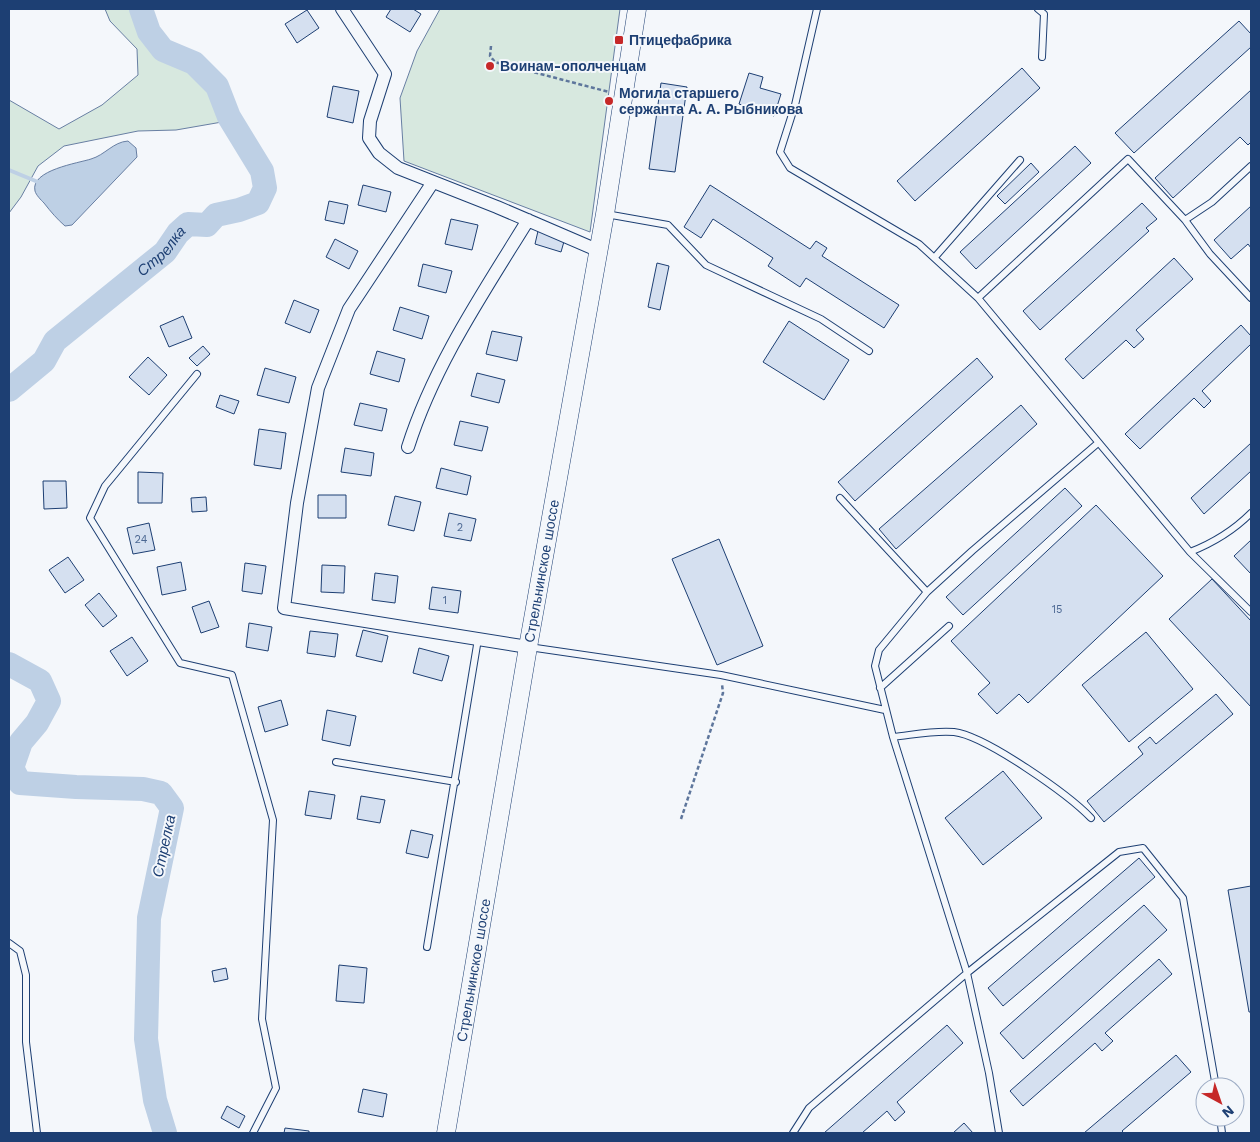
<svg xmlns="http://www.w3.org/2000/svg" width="1260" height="1142" viewBox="0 0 1260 1142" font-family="'Work Sans',sans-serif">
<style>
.green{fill:#d7e8df;stroke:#687fa3}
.water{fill:#bed0e5;stroke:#687fa3}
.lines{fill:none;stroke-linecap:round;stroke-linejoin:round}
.stream{stroke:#bed0e5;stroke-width:4}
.river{stroke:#bed0e5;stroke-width:24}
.building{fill:#d5e0f0;stroke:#1d3f73}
.lane-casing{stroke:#1d3f73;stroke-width:8}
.street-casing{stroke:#1d3f73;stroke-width:14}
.secondary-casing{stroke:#1d3f73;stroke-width:19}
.path{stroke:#5e769c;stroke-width:2.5;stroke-dasharray:4 2.5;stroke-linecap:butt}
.lane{stroke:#f4f7fb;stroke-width:6}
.street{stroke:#f4f7fb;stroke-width:12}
.secondary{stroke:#f4f7fb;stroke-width:18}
.poi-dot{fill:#c62828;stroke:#f4f7fb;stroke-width:2}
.labels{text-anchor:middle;stroke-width:4;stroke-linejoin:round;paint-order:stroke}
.number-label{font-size:11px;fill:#4b6792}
.poi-label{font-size:14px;font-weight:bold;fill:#1d3f73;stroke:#f4f7fb;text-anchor:start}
.street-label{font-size:14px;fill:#1d3f73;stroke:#f4f7fb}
.water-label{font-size:15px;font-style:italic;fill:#1d3f73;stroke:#f4f7fb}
</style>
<rect width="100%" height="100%" fill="#f4f7fb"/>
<path class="green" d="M 105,9 L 135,9 L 136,15 L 150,33 L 182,48 L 204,72 L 222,122 L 176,130 L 138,131 L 64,146 L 38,166 L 21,197 L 9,213 L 9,100 L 59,129 L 102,105 L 138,75 L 137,49 L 110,21 Z
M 440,9 L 620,9 L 590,232 L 404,161 L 400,98 L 417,51 Z"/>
<path class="water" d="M 128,141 L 136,148 L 137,157 L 72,225 L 65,226 C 57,219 51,212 44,203 C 41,200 36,195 35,191 C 30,170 79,163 91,159 C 105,155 113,142 128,141 Z"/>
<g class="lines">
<path class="stream" d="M 9,170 L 38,182"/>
<g class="river">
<path id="s1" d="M 9,390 L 44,361 L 55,341 L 165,252 L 178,233 L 188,224 L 207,225 L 216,215 L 239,210 L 258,203 L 265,188 L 262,171 L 229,117 L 217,86 L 194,63 L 163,50 L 149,32 L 141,9"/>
<path d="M 9,664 L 40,681 L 49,701 L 37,723 L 21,742 L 12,768 L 20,783 L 76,787 L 143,789 L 161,793 L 172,808 L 149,918 L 146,1039 L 155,1100 L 165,1133"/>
</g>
</g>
<path class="building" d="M 391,9 L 413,9 L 421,14 L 410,32 L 386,17 Z
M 307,10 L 319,28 L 297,43 L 285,24 Z
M 1239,21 L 1251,34 L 1251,47 L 1134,153 L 1115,133 Z
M 1022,68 L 1040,88 L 915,201 L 897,181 Z
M 749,73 L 763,77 L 760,88 L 781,94 L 774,116 L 739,104 Z
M 661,83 L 687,87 L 675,172 L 649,169 Z
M 333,86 L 359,91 L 353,123 L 327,117 Z
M 1251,90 L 1251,142 L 1248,145 L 1240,137 L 1173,198 L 1155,178 Z
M 1075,146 L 1091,163 L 976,269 L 960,252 Z
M 1031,163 L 1039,172 L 1005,204 L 997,196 Z
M 363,185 L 391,192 L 386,212 L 358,205 Z
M 710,185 L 810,249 L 816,241 L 827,248 L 822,256 L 899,305 L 884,328 L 806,278 L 800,287 L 768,266 L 773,258 L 713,219 L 701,238 L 684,227 Z
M 329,201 L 348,205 L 344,224 L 325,220 Z
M 1142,203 L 1157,219 L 1146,228 L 1149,231 L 1040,330 L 1023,311 Z
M 1251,206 L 1251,248 L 1248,244 L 1231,259 L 1214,240 Z
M 451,219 L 478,225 L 472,250 L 445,244 Z
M 538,231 L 565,238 L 561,252 L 535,244 Z
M 335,239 L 358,251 L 349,269 L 326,257 Z
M 1174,258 L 1193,279 L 1136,330 L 1144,339 L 1134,348 L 1126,340 L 1083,379 L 1065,359 Z
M 657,263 L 669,266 L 660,310 L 648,307 Z
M 423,264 L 452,271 L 446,293 L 418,286 Z
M 294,300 L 319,310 L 310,333 L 285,323 Z
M 400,307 L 429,316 L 422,339 L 393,330 Z
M 183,316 L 192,338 L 169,347 L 160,326 Z
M 789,321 L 849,360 L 824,400 L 763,362 Z
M 1241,325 L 1251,336 L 1251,344 L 1202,391 L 1211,401 L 1204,408 L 1194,398 L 1140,449 L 1125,434 Z
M 492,331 L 522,337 L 517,361 L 486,354 Z
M 203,346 L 210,354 L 197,366 L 189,358 Z
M 377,351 L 405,359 L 399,382 L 370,374 Z
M 148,357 L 167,375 L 149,395 L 129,377 Z
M 977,358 L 993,377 L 855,501 L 838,482 Z
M 265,368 L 296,377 L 289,403 L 257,395 Z
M 477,373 L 505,380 L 499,403 L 471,396 Z
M 220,395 L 239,401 L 234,414 L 216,407 Z
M 360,403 L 387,409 L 382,431 L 354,425 Z
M 1021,405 L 1037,424 L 896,549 L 879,529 Z
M 460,421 L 488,427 L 482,451 L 454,445 Z
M 259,429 L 286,433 L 281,469 L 254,465 Z
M 1251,443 L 1251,471 L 1204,514 L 1191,498 Z
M 345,448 L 374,453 L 371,476 L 341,472 Z
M 441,468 L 471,476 L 467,495 L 436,488 Z
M 138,472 L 163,473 L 162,503 L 138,503 Z
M 43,481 L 66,481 L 67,508 L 44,509 Z
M 1065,488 L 1082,506 L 963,615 L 946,597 Z
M 318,495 L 346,495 L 346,518 L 318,518 Z
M 395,496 L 421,502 L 414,531 L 388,525 Z
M 206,497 L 207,511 L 192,512 L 191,498 Z
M 1096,505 L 1163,576 L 1028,703 L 1019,694 L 997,714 L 978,694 L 990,683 L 951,641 Z
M 449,513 L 476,519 L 471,541 L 444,536 Z
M 149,523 L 155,550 L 133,554 L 127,528 Z
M 719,539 L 763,646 L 717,665 L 672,559 Z
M 1251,540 L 1251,574 L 1234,556 Z
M 68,557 L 84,580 L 65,593 L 49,570 Z
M 181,562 L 186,590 L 162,595 L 157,567 Z
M 245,563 L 266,566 L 262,594 L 242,591 Z
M 322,565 L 345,566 L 344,593 L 321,592 Z
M 375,573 L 398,576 L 395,603 L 372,600 Z
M 1212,579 L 1251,621 L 1251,707 L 1169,619 Z
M 432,587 L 461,591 L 458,613 L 429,609 Z
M 99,593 L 117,616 L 103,627 L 85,605 Z
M 209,601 L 219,627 L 201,633 L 192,607 Z
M 249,623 L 272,627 L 268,651 L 246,647 Z
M 363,630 L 388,636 L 382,662 L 356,656 Z
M 310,631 L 338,634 L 335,657 L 307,653 Z
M 1146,632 L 1193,689 L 1129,742 L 1082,685 Z
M 132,637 L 148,661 L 127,676 L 110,651 Z
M 419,648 L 449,656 L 442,681 L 413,673 Z
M 1216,694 L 1233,714 L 1104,822 L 1087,801 L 1143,754 L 1138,747 L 1150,737 L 1156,744 Z
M 281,700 L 288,725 L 265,732 L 258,707 Z
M 327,710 L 356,716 L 350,746 L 322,740 Z
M 1003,771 L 1042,818 L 983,865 L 945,818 Z
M 309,791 L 335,795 L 331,819 L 305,815 Z
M 361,796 L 385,800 L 380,823 L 357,819 Z
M 411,830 L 433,835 L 428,858 L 406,853 Z
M 1139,858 L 1155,877 L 1003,1006 L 988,988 Z
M 1251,886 L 1251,1012 L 1249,1012 L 1228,890 Z
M 1144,905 L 1167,930 L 1023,1059 L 1000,1033 Z
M 1159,959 L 1172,974 L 1105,1033 L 1113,1041 L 1102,1051 L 1095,1043 L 1023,1106 L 1010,1091 Z
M 339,965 L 367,968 L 364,1003 L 336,1001 Z
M 226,968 L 228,979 L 214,982 L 212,971 Z
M 947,1025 L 963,1043 L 897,1102 L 905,1112 L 895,1121 L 887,1111 L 862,1133 L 824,1133 Z
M 1176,1055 L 1191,1072 L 1122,1131 L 1124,1133 L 1084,1133 Z
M 363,1089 L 387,1094 L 383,1117 L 358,1112 Z
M 227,1106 L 245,1116 L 239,1128 L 221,1118 Z
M 964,1123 L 973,1133 L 953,1133 Z
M 285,1128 L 309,1131 L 309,1133 L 284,1133 Z"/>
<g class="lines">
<g class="lane-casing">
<path id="lane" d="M 817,9 L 795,105 L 780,152 L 790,168 L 919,244 L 978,298 L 1190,552 C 1213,543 1234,530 1251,513
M 1038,9 L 1044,14 L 1042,57
M 606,214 L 668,225 L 706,265 L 821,319 L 869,351
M 1185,220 L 1212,202 L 1251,166
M 935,257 L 1020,160
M 978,298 L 1128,159 L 1185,220 L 1210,254 L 1251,298
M 197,374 L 105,486 L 90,518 L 180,663 L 232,675 L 273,820 L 262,1019 L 276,1088 L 253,1133
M 840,498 L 927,592
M 1190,552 L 1251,612
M 529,647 L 721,675 L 885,710
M 880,688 L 949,626
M 893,737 C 912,735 935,730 954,732 C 986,736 1069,795 1091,818
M 336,762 L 456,782
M 9,943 L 20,951 L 26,975 L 26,1042 L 37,1133
M 427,947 L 478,639
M 1220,1117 L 1222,1133
M 793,1133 L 809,1108 L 967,973 L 1119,852 L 1143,848 L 1183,898 L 1216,1087
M 999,1133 L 989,1073 L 967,973 L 893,737 L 875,666 L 879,650 L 927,592 L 972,551 L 1098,443"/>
</g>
<g class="street-casing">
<path id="street" d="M 342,9 L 385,74 L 370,121 L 369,138 L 379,153 L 398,168 L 497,207 L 597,250
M 433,182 L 349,309 L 318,388 L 297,503 L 284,608 L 528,647
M 408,447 C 434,365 483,293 528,220"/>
</g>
<g class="secondary-casing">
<g id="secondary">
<path id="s2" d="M 446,1133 L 528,647 L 605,214 L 637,9"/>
</g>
</g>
<path class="path" d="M 491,46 L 490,56 L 495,62 L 609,92
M 681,819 L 723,693 L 722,684"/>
<use href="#lane" class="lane"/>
<use href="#street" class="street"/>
<use href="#secondary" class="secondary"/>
</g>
<g class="poi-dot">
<rect x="614" y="35" width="10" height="10" rx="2.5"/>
<circle cx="490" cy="66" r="5"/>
<circle cx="609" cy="101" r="5"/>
</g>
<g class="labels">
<g class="number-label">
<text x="460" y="531">2</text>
<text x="141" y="543">24</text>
<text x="445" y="604">1</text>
<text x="1057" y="613">15</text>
</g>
<g class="poi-label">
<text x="629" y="45">Птицефабрика</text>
<text x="500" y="71">Воинам-ополченцам</text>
<text x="619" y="98">Могила старшего<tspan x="619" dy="16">сержанта А. А. Рыбникова</tspan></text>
</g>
<g class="street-label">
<text dy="5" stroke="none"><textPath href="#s2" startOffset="570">Стрельнинское шоссе</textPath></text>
<text dy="5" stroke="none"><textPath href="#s2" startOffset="165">Стрельнинское шоссе</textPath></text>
</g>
<g class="water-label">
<text dy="5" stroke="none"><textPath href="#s1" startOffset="208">Стрелка</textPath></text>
<text transform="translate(164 846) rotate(-78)" y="5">Стрелка</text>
</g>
</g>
<rect width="1260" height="1142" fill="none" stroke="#1d3f73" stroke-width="20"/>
<g transform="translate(1220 1102) rotate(140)"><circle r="24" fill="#f4f7fb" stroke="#9eadc5"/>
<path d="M0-4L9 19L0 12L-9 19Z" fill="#c62828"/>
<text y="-8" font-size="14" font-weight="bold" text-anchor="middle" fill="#1d3f73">N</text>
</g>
</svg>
